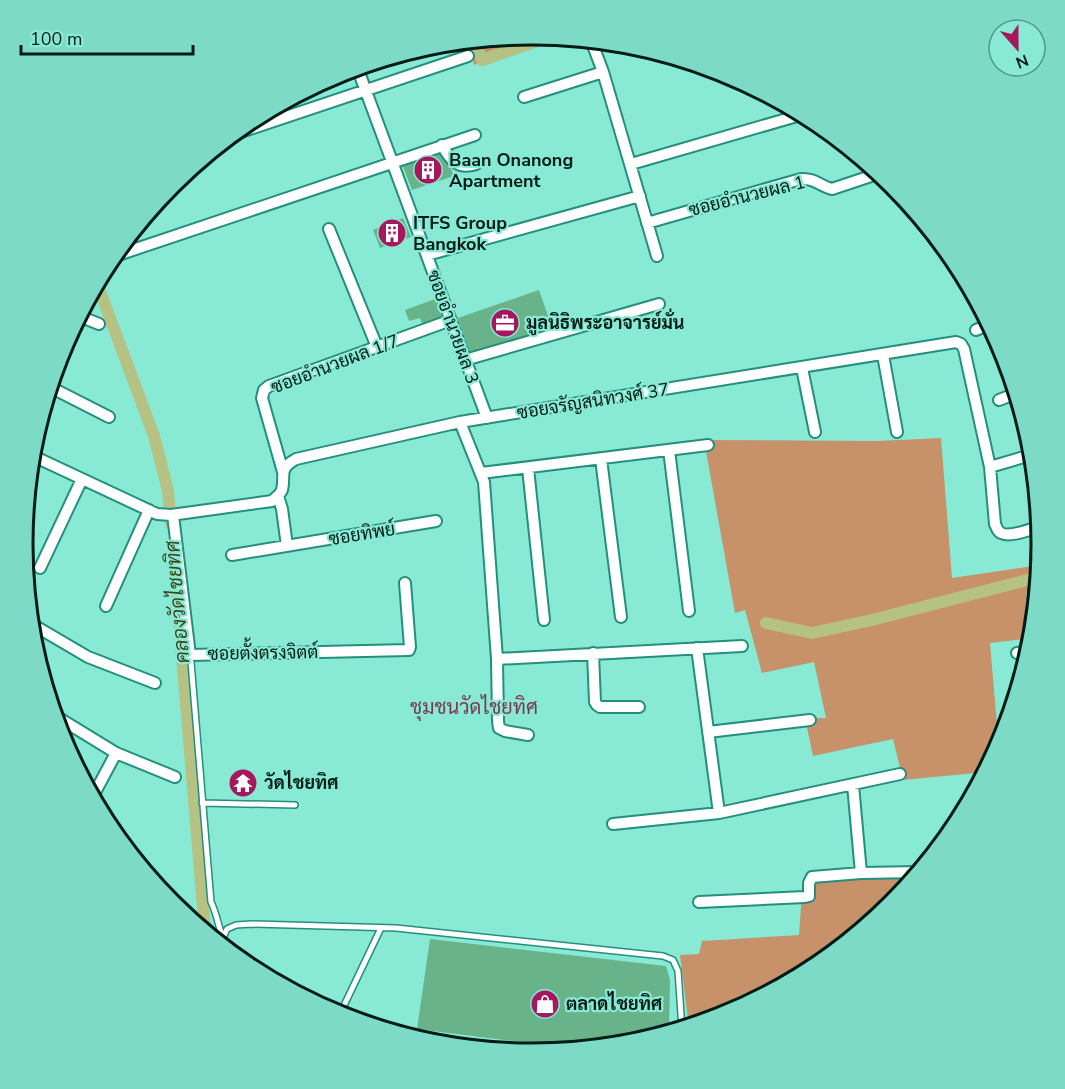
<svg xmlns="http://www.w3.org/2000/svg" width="1065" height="1089" viewBox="0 0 1065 1089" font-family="'Nunito Sans',Sarabun,sans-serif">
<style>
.forest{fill:#c79269}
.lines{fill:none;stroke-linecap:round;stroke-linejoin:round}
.canal{stroke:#b5c283;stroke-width:12}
.building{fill:#68b389}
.service-casing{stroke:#248f7d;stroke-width:8}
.minor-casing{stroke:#248f7d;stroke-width:14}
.service{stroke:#fff;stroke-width:5}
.minor{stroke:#fff;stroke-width:10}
.labels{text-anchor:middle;stroke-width:4.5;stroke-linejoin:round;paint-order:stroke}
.poi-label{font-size:18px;font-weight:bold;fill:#001c16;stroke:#88ead5;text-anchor:start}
.street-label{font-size:18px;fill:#001c16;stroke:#88ead5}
.water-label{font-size:20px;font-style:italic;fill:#3e4617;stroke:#88ead5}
.neighbourhood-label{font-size:20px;fill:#7c3751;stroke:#88ead5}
.rim{fill:none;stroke:#001c16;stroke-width:3}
</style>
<rect width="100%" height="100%" fill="#88ead5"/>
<path class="forest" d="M 533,35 L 544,36 L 474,65 L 471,50 L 467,41 Z
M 941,438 L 952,578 L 1040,565 L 1038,589 L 1026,593 L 1034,628 L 1033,638 L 990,643 L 999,749 L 986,772 L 903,780 L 893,739 L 813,756 L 805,718 L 826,718 L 814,662 L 762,673 L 745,610 L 735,613 L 704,440 L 878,441 Z
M 916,877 L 893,905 L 816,969 L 727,1016 L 689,1027 L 680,955 L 699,954 L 702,941 L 799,935 L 803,879 Z"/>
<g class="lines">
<path class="canal" d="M 474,40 L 482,60 L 552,36
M 97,283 L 154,436 L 168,491 L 171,524
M 174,560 L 205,932
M 766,623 L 812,633 L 872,620 L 1039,577"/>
</g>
<path class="building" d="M 443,150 L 454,176 L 412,190 L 402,164 Z
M 403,218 L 411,237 L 380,248 L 373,230 Z
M 539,290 L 552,327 L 471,355 L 458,318 Z
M 435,299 L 442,317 L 422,324 L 420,318 L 409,321 L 405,310 Z
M 430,939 L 666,966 L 670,980 L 669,1033 L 632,1045 L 583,1050 L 417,1029 Z"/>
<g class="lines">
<g class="service-casing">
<path id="service" d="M 191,662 L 211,902 C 217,914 218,926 223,938
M 202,803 L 295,805
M 946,832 L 947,840
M 225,949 L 223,938 L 227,929 L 236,925 L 251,924 L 396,928 L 663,956 L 673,960 L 678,971 L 682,1029
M 339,1016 L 381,928
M 401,1035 L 540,1054"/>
</g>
<g class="minor-casing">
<path id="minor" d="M 591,40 L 603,72 L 657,256
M 357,67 L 487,418
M 524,97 L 603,72
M 232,135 L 468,56
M 442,145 C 450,160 458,170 476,164
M 631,164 L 804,114
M 647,223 L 801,179 C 815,178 820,186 832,189 L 880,173
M 329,229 L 377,347
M 427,255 L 640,196
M 112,257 L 475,135
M 79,316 L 99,324
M 976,330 L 990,324
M 883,355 L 897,432
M 465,360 L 659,304
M 802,368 L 815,432
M 50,387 L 109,417
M 999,400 L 1017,393
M 460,422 L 484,482 L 497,659 L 498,721 L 499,728 L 505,731 L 528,735
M 669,450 L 689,611
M 31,455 L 157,514 L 171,515 L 272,501 C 275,498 280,495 282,490 C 286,474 277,470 296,459 L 460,422 L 956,342 L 961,344 L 964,349 L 990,467 L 995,524 C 997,528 997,531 1001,533 C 1010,538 1031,529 1041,526
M 601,459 L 621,617
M 990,467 L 1034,454
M 528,468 L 544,620
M 283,472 L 262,398 L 264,390 L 269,386 L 451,320
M 481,473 L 708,445
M 278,496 L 282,509 L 287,546
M 173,515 L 190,655 L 409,650 L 410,647 L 405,583
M 232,555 L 436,521
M 40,568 L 82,479
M 106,606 L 149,510
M 30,623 L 88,657 L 155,683
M 697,648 L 719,813
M 593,653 L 595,702 L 597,705 L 600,707 L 639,707
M 1017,653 L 1031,651
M 497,659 L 742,646
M 54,715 L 116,753 L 175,777
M 708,732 L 810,720
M 853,785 L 861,873
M 92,798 L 116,753
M 613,824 L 719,813 L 900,774
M 699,902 L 805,897 L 809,896 L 809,883 L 812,877 L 861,873 L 920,872"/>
</g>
<use href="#service" class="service"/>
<use href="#minor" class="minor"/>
</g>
<defs>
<g id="building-disc" transform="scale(1.5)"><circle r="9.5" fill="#a5185d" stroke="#88ead5"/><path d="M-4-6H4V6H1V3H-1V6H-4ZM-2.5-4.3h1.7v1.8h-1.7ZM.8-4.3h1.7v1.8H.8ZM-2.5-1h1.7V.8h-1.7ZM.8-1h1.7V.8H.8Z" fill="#fff"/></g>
<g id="office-disc" transform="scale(1.5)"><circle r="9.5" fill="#a5185d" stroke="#88ead5"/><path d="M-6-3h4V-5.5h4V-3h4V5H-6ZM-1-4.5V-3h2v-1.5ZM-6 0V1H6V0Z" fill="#fff"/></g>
<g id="temple-disc" transform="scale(1.5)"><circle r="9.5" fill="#a5185d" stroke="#88ead5"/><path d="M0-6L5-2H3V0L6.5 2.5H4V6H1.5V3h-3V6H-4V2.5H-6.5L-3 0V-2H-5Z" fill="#fff"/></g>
<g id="shop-disc" transform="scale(1.5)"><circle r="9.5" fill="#a5185d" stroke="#88ead5"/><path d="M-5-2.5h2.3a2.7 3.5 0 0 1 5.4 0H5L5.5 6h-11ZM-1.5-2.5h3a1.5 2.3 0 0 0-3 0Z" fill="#fff"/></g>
</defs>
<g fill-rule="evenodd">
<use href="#building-disc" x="428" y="170"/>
<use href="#building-disc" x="392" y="233"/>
<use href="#office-disc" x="505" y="323"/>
<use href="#temple-disc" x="243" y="783"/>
<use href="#shop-disc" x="545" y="1004"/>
</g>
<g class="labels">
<g class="poi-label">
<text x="449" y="166">Baan Onanong<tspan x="449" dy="21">Apartment</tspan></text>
<text x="413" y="229">ITFS Group<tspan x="413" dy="21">Bangkok</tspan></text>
<text x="526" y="329">มูลนิธิพระอาจารย์มั่น</text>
<text x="264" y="789">วัดไชยทิศ</text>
<text x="566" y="1010">ตลาดไชยทิศ</text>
</g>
<g class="street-label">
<text transform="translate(747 196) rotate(-14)" y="6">ซอยอำนวยผล 1</text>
<text transform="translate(453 327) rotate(70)" y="6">ซอยอำนวยผล 3</text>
<text transform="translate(335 364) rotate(-21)" y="6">ซอยอำนวยผล 1/7</text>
<text transform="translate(593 401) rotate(-9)" y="6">ซอยจรัญสนิทวงศ์ 37</text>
<text transform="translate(362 534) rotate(-9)" y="6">ซอยทิพย์</text>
<text transform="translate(263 653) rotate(-1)" y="6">ซอยตั้งตรงจิตต์</text>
</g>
<g class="water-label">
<text transform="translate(177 602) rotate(-95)" y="7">คลองวัดไชยทิศ</text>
</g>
<g class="neighbourhood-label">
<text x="474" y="714">ชุมชนวัดไชยทิศ</text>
</g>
</g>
<path d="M0 0H1065V1089H0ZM33 544a499 499 0 1 1 998 0a499 499 0 1 1-998 0Z" fill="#7ddac6" fill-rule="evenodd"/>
<path class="rim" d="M33 544a499 499 0 1 1 998 0a499 499 0 1 1-998 0Z"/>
<g transform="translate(1017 48) rotate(159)"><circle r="28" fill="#88ead5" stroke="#529889" stroke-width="1.5"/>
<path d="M0-4.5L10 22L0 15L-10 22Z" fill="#a5185d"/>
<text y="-9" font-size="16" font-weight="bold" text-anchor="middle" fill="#001c16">N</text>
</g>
<path d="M21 45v9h172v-9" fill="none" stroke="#001c16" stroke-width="3"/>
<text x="30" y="45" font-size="18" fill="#001c16" stroke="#88ead5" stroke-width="4.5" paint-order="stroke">100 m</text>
</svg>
